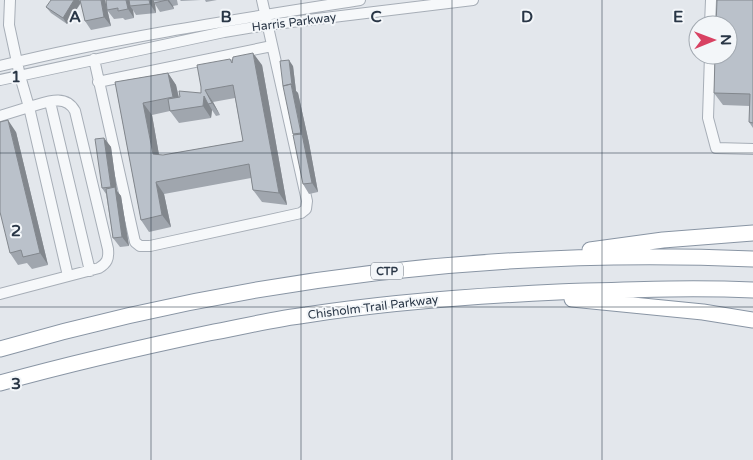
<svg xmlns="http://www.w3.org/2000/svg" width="753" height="460" viewBox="0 0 753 460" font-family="'Varela Round',sans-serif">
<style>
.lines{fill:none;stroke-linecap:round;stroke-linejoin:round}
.minor-casing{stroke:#a7aeb7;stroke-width:12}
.highway-casing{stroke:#8995a4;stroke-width:17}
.minor{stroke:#f6f8fa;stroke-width:10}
.highway{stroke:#fff;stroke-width:15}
.wall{fill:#a0a6ae;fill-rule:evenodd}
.shaded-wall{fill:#82878d}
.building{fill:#bac1ca;stroke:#82878d}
.grid{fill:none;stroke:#293646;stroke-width:1;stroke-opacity:0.55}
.labels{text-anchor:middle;stroke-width:4;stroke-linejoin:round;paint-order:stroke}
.shield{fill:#f3f6f9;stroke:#66707c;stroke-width:1}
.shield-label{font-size:11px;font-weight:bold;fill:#293646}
.street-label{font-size:12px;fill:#293646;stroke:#f3f6f9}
.grid-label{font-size:16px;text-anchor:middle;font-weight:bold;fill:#293646;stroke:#f3f6f9;stroke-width:4;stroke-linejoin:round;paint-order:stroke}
</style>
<rect width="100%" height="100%" fill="#e3e7ec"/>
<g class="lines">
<g class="minor-casing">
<path id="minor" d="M 710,25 L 711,0
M 710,55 L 708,118 L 716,148 L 753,149
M 94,59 L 135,242 L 140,246 L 150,246 L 301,213 L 306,209 L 307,201 L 262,0
M 0,66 C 119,37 239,19 360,0
M 0,80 L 224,32 L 267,25 L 473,0
M 98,82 L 272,46
M 50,102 L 90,271
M 0,116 L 29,107 L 20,76 L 9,25 L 10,0
M 0,294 L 99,268 C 107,263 109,259 108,249 L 75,111 C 65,93 45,103 29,107 L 68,276"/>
</g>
<g class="highway-casing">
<path id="highway" d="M 590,250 L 663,240 L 753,233
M 572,299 L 703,312 L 753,320
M 0,349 C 245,278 498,248 753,259
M 0,383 C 69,364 138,348 209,333 C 241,327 274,319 306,315 C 390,302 473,296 558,292 C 623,290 688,287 753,290"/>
</g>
<use href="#minor" class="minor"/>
<use href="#highway" class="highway"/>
</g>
<path class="wall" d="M 79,0 L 81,2 L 105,0 L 111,26 L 91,30 L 85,21 L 81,3 L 67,24 L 51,13 L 46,7 Z
M 106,0 L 177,0 L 178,5 L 173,6 L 174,9 L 160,12 L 155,4 L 156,13 L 136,15 L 133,10 L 134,18 L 125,20 L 123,18 L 114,19 L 107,10 Z
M 180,0 L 201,0 L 181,1 Z
M 205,0 L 217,0 L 206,2 Z
M 753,0 L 753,128 L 749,122 L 750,106 L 723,105 L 714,93 Z
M 233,62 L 262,65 L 287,205 L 262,202 L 253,190 L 251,178 L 164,194 L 171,227 L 149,232 L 141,220 L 115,82 L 168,73 L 176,85 L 179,97 L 201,93 ZM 235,98 L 243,141 L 163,155 L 159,155 L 152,115 L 170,111 L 179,123 L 211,118 L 212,110 L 216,116 L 220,115 L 213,102 Z
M 293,66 L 296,91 L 298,93 L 309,143 L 318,192 L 309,194 L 303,184 L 294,136 L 293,134 Z
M 16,132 L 48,265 L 32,269 L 27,263 L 18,265 L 10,253 Z
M 104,138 L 111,147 L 117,191 L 121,196 L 129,246 L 120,247 L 113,238 L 106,194 L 102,188 Z"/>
<path class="shaded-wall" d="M 74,0 L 79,0 L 81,2 L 67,24 L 63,18 Z
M 101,0 L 105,0 L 111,26 L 104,17 Z
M 126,0 L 131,0 L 130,6 L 133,10 L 134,18 L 128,9 Z
M 149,0 L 154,0 L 154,3 L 155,4 L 156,13 L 150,4 Z
M 167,0 L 169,0 L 173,6 L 174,9 Z
M 253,53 L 262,65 L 287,205 L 279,193 Z
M 289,60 L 293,66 L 296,91 L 298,93 L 309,143 L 318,192 L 312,183 L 291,84 Z
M 168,73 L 176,85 L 181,109 L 173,97 Z
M 205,90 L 213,102 L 220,115 L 212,103 Z
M 204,96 L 212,110 L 211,118 L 203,106 Z
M 143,103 L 152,115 L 161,166 L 153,154 Z
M 8,120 L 16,132 L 48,265 L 40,253 Z
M 104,138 L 111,147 L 117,191 L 121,196 L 129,246 L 122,237 L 115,193 L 111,187 Z
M 156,182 L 164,194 L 171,227 L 162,215 Z"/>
<path class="building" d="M 51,0 L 74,0 L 63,18 L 46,7 Z
M 80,0 L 101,0 L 104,17 L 85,21 Z
M 106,0 L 126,0 L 128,9 L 118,11 L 118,8 L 107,10 Z
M 129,0 L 149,0 L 150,4 L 130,6 Z
M 153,0 L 167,0 L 154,3 Z
M 717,0 L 753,0 L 753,123 L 749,122 L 750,94 L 714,93 L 715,55 L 728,55 L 728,25 L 716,25 Z
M 253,53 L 279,193 L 253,190 L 249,164 L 156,182 L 162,215 L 141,220 L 115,82 L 168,73 L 173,97 L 143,103 L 153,154 L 163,155 L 243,141 L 233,85 L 205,90 L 212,103 L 208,104 L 204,96 L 203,106 L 170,111 L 168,99 L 180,97 L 179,91 L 201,93 L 201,87 L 197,65 L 230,59 L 232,63 L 233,57 Z
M 289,60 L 292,85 L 291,84 L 283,86 L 280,61 Z
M 291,84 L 301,133 L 293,134 L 283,86 Z
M 8,120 L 40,253 L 23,257 L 21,250 L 10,253 L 0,212 L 0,122 Z
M 302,134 L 312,183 L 303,184 L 293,135 Z
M 104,138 L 111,187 L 102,188 L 95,139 Z
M 115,187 L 122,237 L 113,238 L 106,189 Z"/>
<path class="grid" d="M 151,0 L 151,460M 301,0 L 301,460M 452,0 L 452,460M 602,0 L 602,460M 0,153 L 753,153M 0,307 L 753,307"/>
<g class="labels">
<rect class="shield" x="371" y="262.5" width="32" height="17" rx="4"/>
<g class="shield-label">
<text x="387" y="275">CTP</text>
</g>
<g class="street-label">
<text transform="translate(294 22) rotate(-7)" y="4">Harris Parkway</text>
<text transform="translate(373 307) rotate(-7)" y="4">Chisholm Trail Parkway</text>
</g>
</g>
<g class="grid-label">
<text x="75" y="22">A</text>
<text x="226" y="22">B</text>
<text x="376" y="22">C</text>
<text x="527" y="22">D</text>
<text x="678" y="22">E</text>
<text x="16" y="82">1</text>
<text x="16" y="236">2</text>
<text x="16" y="389">3</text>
</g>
<g transform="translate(713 40) rotate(89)"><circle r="24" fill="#f3f6f9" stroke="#a2a9b1"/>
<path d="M0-4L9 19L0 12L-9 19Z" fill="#d84162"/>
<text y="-8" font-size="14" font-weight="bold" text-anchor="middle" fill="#293646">N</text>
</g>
</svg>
